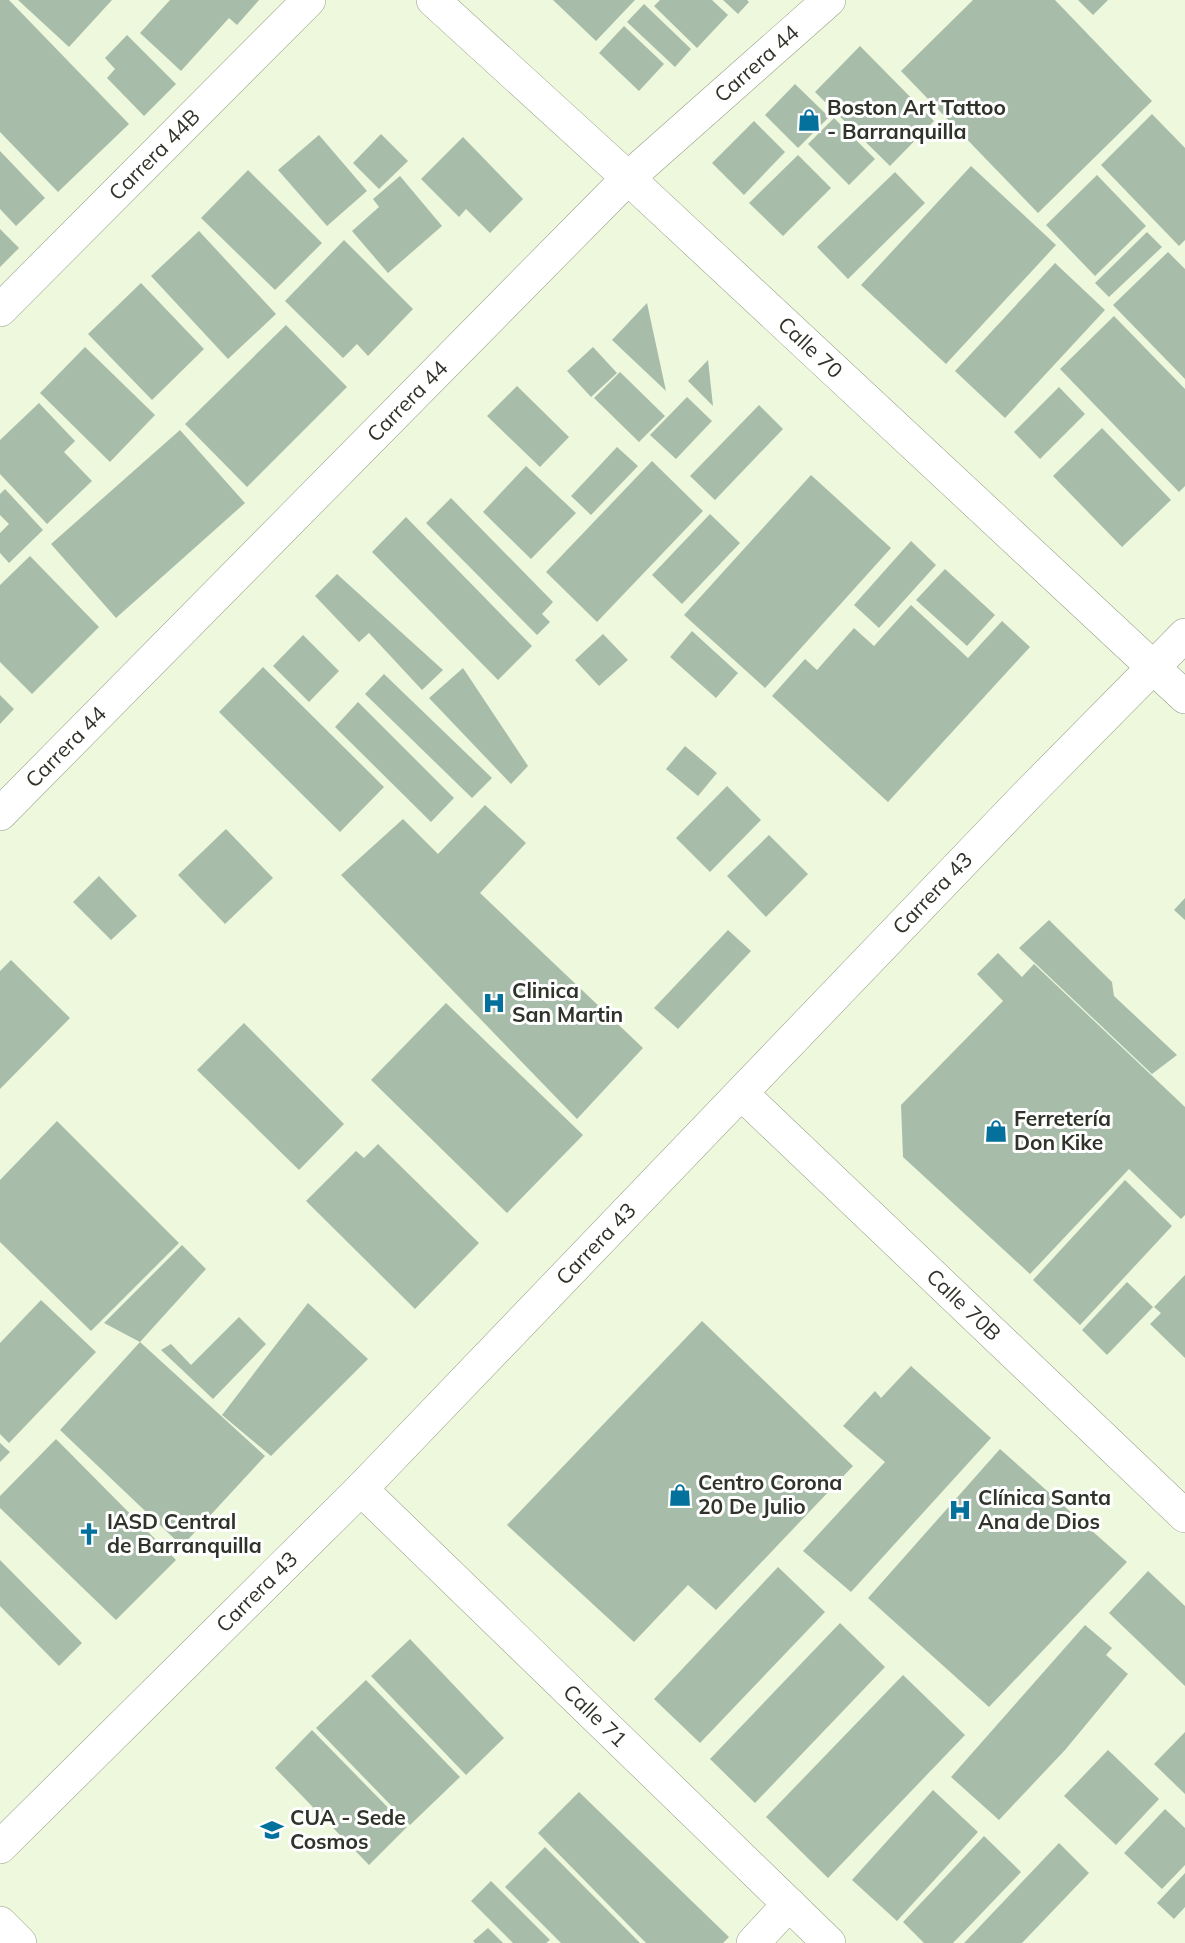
<svg xmlns="http://www.w3.org/2000/svg" width="1185" height="1943" viewBox="0 0 1185 1943" font-family="Mulish,sans-serif">
<style>
.building{fill:#a8bda9}
.lines{fill:none;stroke-linecap:round;stroke-linejoin:round}
.minor-casing{stroke:#949e85;stroke-width:34}
.tertiary-casing{stroke:#949e85;stroke-width:34}
.secondary-casing{stroke:#949e85;stroke-width:34}
.minor{stroke:#fff;stroke-width:33}
.tertiary{stroke:#fff;stroke-width:33}
.secondary{stroke:#fff;stroke-width:33}
.labels{text-anchor:middle;stroke-width:6;stroke-linejoin:round;paint-order:stroke}
.street-label{font-size:21px;fill:#2f3329;stroke:#fff}
.poi-label{font-size:21px;font-weight:bold;fill:#2f3329;stroke:#fff;text-anchor:start}
</style>
<rect width="100%" height="100%" fill="#edf8dd"/>
<path class="building" d="M 0,0 L 9,0 L 129,124 L 58,192 L 0,132 Z
M 18,0 L 112,0 L 69,47 Z
M 170,0 L 259,0 L 237,25 L 229,18 L 181,71 L 140,33 Z
M 553,0 L 635,0 L 596,41 Z
M 660,0 L 712,0 L 728,15 L 697,48 L 654,6 Z
M 723,0 L 747,0 L 749,2 L 738,14 Z
M 973,0 L 1055,0 L 1152,101 L 1038,213 L 901,71 Z
M 1078,0 L 1108,0 L 1093,15 Z
M 644,4 L 691,49 L 675,67 L 627,22 Z
M 624,26 L 664,64 L 639,91 L 599,53 Z
M 127,35 L 176,84 L 144,116 L 107,78 L 115,69 L 105,58 Z
M 860,46 L 934,121 L 890,166 L 815,92 Z
M 795,84 L 829,117 L 798,148 L 765,115 Z
M 1152,114 L 1185,148 L 1185,240 L 1179,246 L 1101,165 Z
M 834,118 L 875,159 L 849,185 L 808,144 Z
M 754,121 L 785,152 L 744,195 L 712,163 Z
M 381,134 L 408,161 L 379,189 L 353,163 Z
M 319,135 L 367,191 L 327,226 L 278,170 Z
M 463,137 L 523,199 L 490,233 L 466,209 L 459,217 L 421,179 Z
M 0,151 L 45,198 L 16,226 L 0,209 Z
M 798,155 L 831,188 L 783,236 L 749,203 Z
M 971,166 L 1056,245 L 946,364 L 861,285 Z
M 248,170 L 322,243 L 275,290 L 201,218 Z
M 895,172 L 925,203 L 848,279 L 817,247 Z
M 1097,175 L 1146,226 L 1095,276 L 1046,225 Z
M 400,176 L 442,226 L 388,273 L 352,231 L 379,207 L 373,199 Z
M 0,229 L 19,248 L 0,267 Z
M 199,231 L 276,314 L 228,359 L 151,276 Z
M 1147,232 L 1162,247 L 1109,297 L 1095,283 Z
M 344,240 L 413,309 L 368,356 L 357,344 L 343,358 L 285,301 Z
M 1168,252 L 1185,269 L 1185,379 L 1113,305 Z
M 1055,263 L 1105,310 L 1005,418 L 955,371 Z
M 141,283 L 204,349 L 152,400 L 88,334 Z
M 647,303 L 666,391 L 612,340 Z
M 1114,316 L 1185,389 L 1185,486 L 1179,492 L 1060,369 Z
M 286,325 L 347,387 L 247,487 L 185,424 Z
M 85,347 L 155,415 L 110,462 L 40,393 Z
M 593,347 L 617,373 L 591,397 L 567,371 Z
M 708,360 L 713,406 L 688,381 Z
M 620,372 L 665,416 L 639,442 L 594,398 Z
M 517,386 L 569,437 L 540,467 L 487,416 Z
M 1059,387 L 1085,414 L 1040,459 L 1014,432 Z
M 687,397 L 712,421 L 676,459 L 650,435 Z
M 39,403 L 75,441 L 64,452 L 92,481 L 47,524 L 0,474 L 0,440 Z
M 759,405 L 783,429 L 715,500 L 690,476 Z
M 1102,428 L 1171,500 L 1122,547 L 1053,476 Z
M 180,430 L 245,503 L 116,618 L 51,544 Z
M 617,447 L 638,466 L 591,515 L 571,496 Z
M 652,461 L 703,511 L 597,622 L 546,572 Z
M 526,466 L 576,513 L 531,559 L 483,512 Z
M 811,475 L 891,548 L 765,688 L 684,615 Z
M 5,489 L 43,530 L 9,563 L 0,553 L 0,533 L 9,524 L 0,515 L 0,494 Z
M 451,498 L 553,602 L 542,614 L 550,622 L 537,635 L 426,523 Z
M 710,514 L 740,543 L 682,604 L 652,575 Z
M 406,517 L 532,646 L 498,680 L 372,552 Z
M 911,541 L 936,565 L 879,628 L 854,605 Z
M 30,556 L 99,627 L 32,694 L 0,662 L 0,585 Z
M 945,569 L 995,615 L 967,646 L 916,600 Z
M 337,574 L 443,670 L 422,690 L 369,633 L 359,642 L 315,596 Z
M 911,605 L 968,658 L 1002,621 L 1030,647 L 888,802 L 772,696 L 805,659 L 817,670 L 854,628 L 874,646 Z
M 692,631 L 738,673 L 716,698 L 670,657 Z
M 603,634 L 628,660 L 599,686 L 575,660 Z
M 303,635 L 339,671 L 309,702 L 273,666 Z
M 263,667 L 384,787 L 340,832 L 219,712 Z
M 463,668 L 528,766 L 511,784 L 429,698 Z
M 384,674 L 492,778 L 472,798 L 365,694 Z
M 0,695 L 14,709 L 0,724 Z
M 358,702 L 454,798 L 431,822 L 335,727 Z
M 685,746 L 717,773 L 698,796 L 666,769 Z
M 727,786 L 761,820 L 710,872 L 676,838 Z
M 485,805 L 526,843 L 480,893 L 643,1048 L 577,1119 L 341,875 L 403,819 L 438,854 Z
M 226,829 L 273,878 L 225,924 L 178,875 Z
M 769,835 L 808,874 L 766,917 L 727,876 Z
M 99,876 L 137,916 L 111,940 L 73,902 Z
M 1185,898 L 1185,920 L 1174,910 Z
M 1049,920 L 1112,982 L 1114,996 L 1177,1055 L 1152,1074 L 1019,948 Z
M 728,930 L 751,951 L 678,1029 L 654,1008 Z
M 998,953 L 1022,977 L 1034,964 L 1185,1107 L 1185,1215 L 1181,1219 L 1129,1169 L 1030,1274 L 903,1157 L 901,1105 L 1003,1001 L 977,974 Z
M 11,960 L 70,1018 L 0,1089 L 0,971 Z
M 446,1003 L 583,1135 L 507,1213 L 371,1080 Z
M 244,1023 L 344,1124 L 299,1170 L 197,1070 Z
M 57,1121 L 179,1243 L 91,1331 L 0,1242 L 0,1180 Z
M 378,1144 L 479,1243 L 415,1309 L 306,1201 L 356,1151 L 364,1158 Z
M 1125,1180 L 1172,1226 L 1080,1325 L 1033,1280 Z
M 182,1245 L 206,1269 L 140,1342 L 104,1323 Z
M 1185,1275 L 1185,1358 L 1150,1324 L 1161,1313 L 1154,1307 Z
M 1127,1282 L 1153,1307 L 1107,1355 L 1082,1330 Z
M 41,1300 L 96,1352 L 9,1443 L 0,1434 L 0,1343 Z
M 308,1303 L 368,1359 L 271,1456 L 222,1415 Z
M 239,1317 L 266,1344 L 213,1399 L 161,1350 L 171,1344 L 191,1365 Z
M 702,1321 L 853,1466 L 716,1610 L 688,1585 L 634,1642 L 507,1525 Z
M 140,1342 L 265,1456 L 182,1546 L 60,1430 Z
M 911,1366 L 991,1438 L 851,1592 L 803,1551 L 885,1462 L 843,1426 L 875,1391 L 881,1398 Z
M 56,1439 L 176,1560 L 116,1620 L 0,1508 L 0,1496 Z
M 0,1443 L 10,1452 L 0,1462 Z
M 1000,1449 L 1127,1562 L 989,1707 L 868,1598 Z
M 0,1560 L 82,1643 L 59,1666 L 0,1606 Z
M 778,1567 L 825,1612 L 700,1743 L 654,1699 Z
M 1148,1571 L 1185,1606 L 1185,1686 L 1109,1613 Z
M 840,1623 L 885,1667 L 755,1803 L 710,1759 Z
M 1085,1625 L 1112,1648 L 1106,1655 L 1128,1674 L 1065,1750 L 999,1820 L 951,1777 Z
M 410,1639 L 504,1738 L 466,1775 L 371,1676 Z
M 903,1675 L 965,1735 L 828,1878 L 766,1817 Z
M 366,1680 L 460,1777 L 410,1825 L 316,1728 Z
M 312,1730 L 407,1827 L 369,1865 L 275,1768 Z
M 1185,1732 L 1185,1794 L 1154,1764 Z
M 1108,1750 L 1159,1799 L 1116,1845 L 1064,1796 Z
M 933,1790 L 978,1832 L 897,1921 L 852,1880 Z
M 579,1792 L 729,1937 L 723,1943 L 646,1943 L 538,1833 Z
M 1165,1809 L 1185,1828 L 1185,1865 L 1162,1889 L 1124,1853 Z
M 984,1836 L 1021,1872 L 953,1943 L 924,1943 L 903,1922 Z
M 1059,1843 L 1089,1873 L 1022,1943 L 964,1943 Z
M 545,1847 L 640,1943 L 561,1943 L 505,1887 Z
M 1185,1873 L 1185,1907 L 1174,1919 L 1157,1903 Z
M 491,1881 L 550,1940 L 546,1943 L 513,1943 L 471,1901 Z
M 488,1928 L 503,1943 L 475,1943 L 473,1941 Z"/>
<g class="lines">
<g class="minor-casing">
<g id="minor">
<path id="s1" d="M 433,0 L 628,178 L 1185,697"/>
<path id="s2" d="M 0,310 L 309,0"/>
<path id="s3" d="M 742,1094 L 1185,1516"/>
<path id="s4" d="M 361,1489 L 829,1943"/>
<path d="M 753,1943 L 789,1904"/>
</g>
</g>
<g class="tertiary-casing">
<g id="tertiary">
<path id="s5" d="M 0,814 L 628,178 L 829,0"/>
<path id="s6" d="M 0,1847 L 361,1489 L 1028,794 L 1185,635"/>
</g>
</g>
<g class="secondary-casing">
<path id="secondary" d="M 0,1923 L 20,1943"/>
</g>
<use href="#minor" class="minor"/>
<use href="#tertiary" class="tertiary"/>
<use href="#secondary" class="secondary"/>
</g>
<defs>
<g id="shop-bare" transform="scale(1.8)"><path d="M-5-2.5h2.3a2.7 3.5 0 0 1 5.4 0H5L5.5 6h-11ZM-1.5-2.5h3a1.5 2.3 0 0 0-3 0Z" fill="#03719c" stroke="#fff" stroke-width="2.5" paint-order="stroke"/></g>
<g id="hospital-bare" transform="scale(1.8)"><path d="M-5-5h3v3.5h4V-5h3V5h-3V1.5h-4V5h-3Z" fill="#03719c" stroke="#fff" stroke-width="2.5" paint-order="stroke"/></g>
<g id="church-bare" transform="scale(1.8)"><path d="M-1.2-6h2.4v3.5h3.3v2.4h-3.3V6h-2.4V-.1h-3.3v-2.4h3.3Z" fill="#03719c" stroke="#fff" stroke-width="2.5" paint-order="stroke"/></g>
<g id="university-bare" transform="scale(1.8)"><path d="M0-5L7-2L0 1L-7-2ZM-4 1L0 2.5L4 1V4Q0 6-4 4Z" fill="#03719c" stroke="#fff" stroke-width="2.5" paint-order="stroke"/></g>
</defs>
<g fill-rule="evenodd">
<use href="#shop-bare" x="809" y="120"/>
<use href="#hospital-bare" x="494" y="1003"/>
<use href="#shop-bare" x="996" y="1131"/>
<use href="#shop-bare" x="680" y="1495"/>
<use href="#hospital-bare" x="960" y="1510"/>
<use href="#church-bare" x="89" y="1534"/>
<use href="#university-bare" x="272" y="1830"/>
</g>
<g class="labels">
<g class="street-label">
<text dy="7" stroke="none"><textPath href="#s5" startOffset="1066">Carrera 44</textPath></text>
<text dy="7" stroke="none"><textPath href="#s2" startOffset="219">Carrera 44B</textPath></text>
<text dy="7" stroke="none"><textPath href="#s1" startOffset="513">Calle 70</textPath></text>
<text dy="7" stroke="none"><textPath href="#s5" startOffset="580">Carrera 44</textPath></text>
<text dy="7" stroke="none"><textPath href="#s5" startOffset="94">Carrera 44</textPath></text>
<text dy="7" stroke="none"><textPath href="#s6" startOffset="1334">Carrera 43</textPath></text>
<text dy="7" stroke="none"><textPath href="#s6" startOffset="848">Carrera 43</textPath></text>
<text dy="7" stroke="none"><textPath href="#s3" startOffset="306">Calle 70B</textPath></text>
<text dy="7" stroke="none"><textPath href="#s6" startOffset="362">Carrera 43</textPath></text>
<text dy="7" stroke="none"><textPath href="#s4" startOffset="326">Calle 71</textPath></text>
</g>
<g class="poi-label">
<text x="827" y="115">Boston Art Tattoo<tspan x="827" dy="24">- Barranquilla</tspan></text>
<text x="512" y="998">Clinica<tspan x="512" dy="24">San Martin</tspan></text>
<text x="1014" y="1126">Ferretería<tspan x="1014" dy="24">Don Kike</tspan></text>
<text x="698" y="1490">Centro Corona<tspan x="698" dy="24">20 De Julio</tspan></text>
<text x="978" y="1505">Clínica Santa<tspan x="978" dy="24">Ana de Dios</tspan></text>
<text x="107" y="1529">IASD Central<tspan x="107" dy="24">de Barranquilla</tspan></text>
<text x="290" y="1825">CUA - Sede<tspan x="290" dy="24">Cosmos</tspan></text>
</g>
</g>
</svg>
